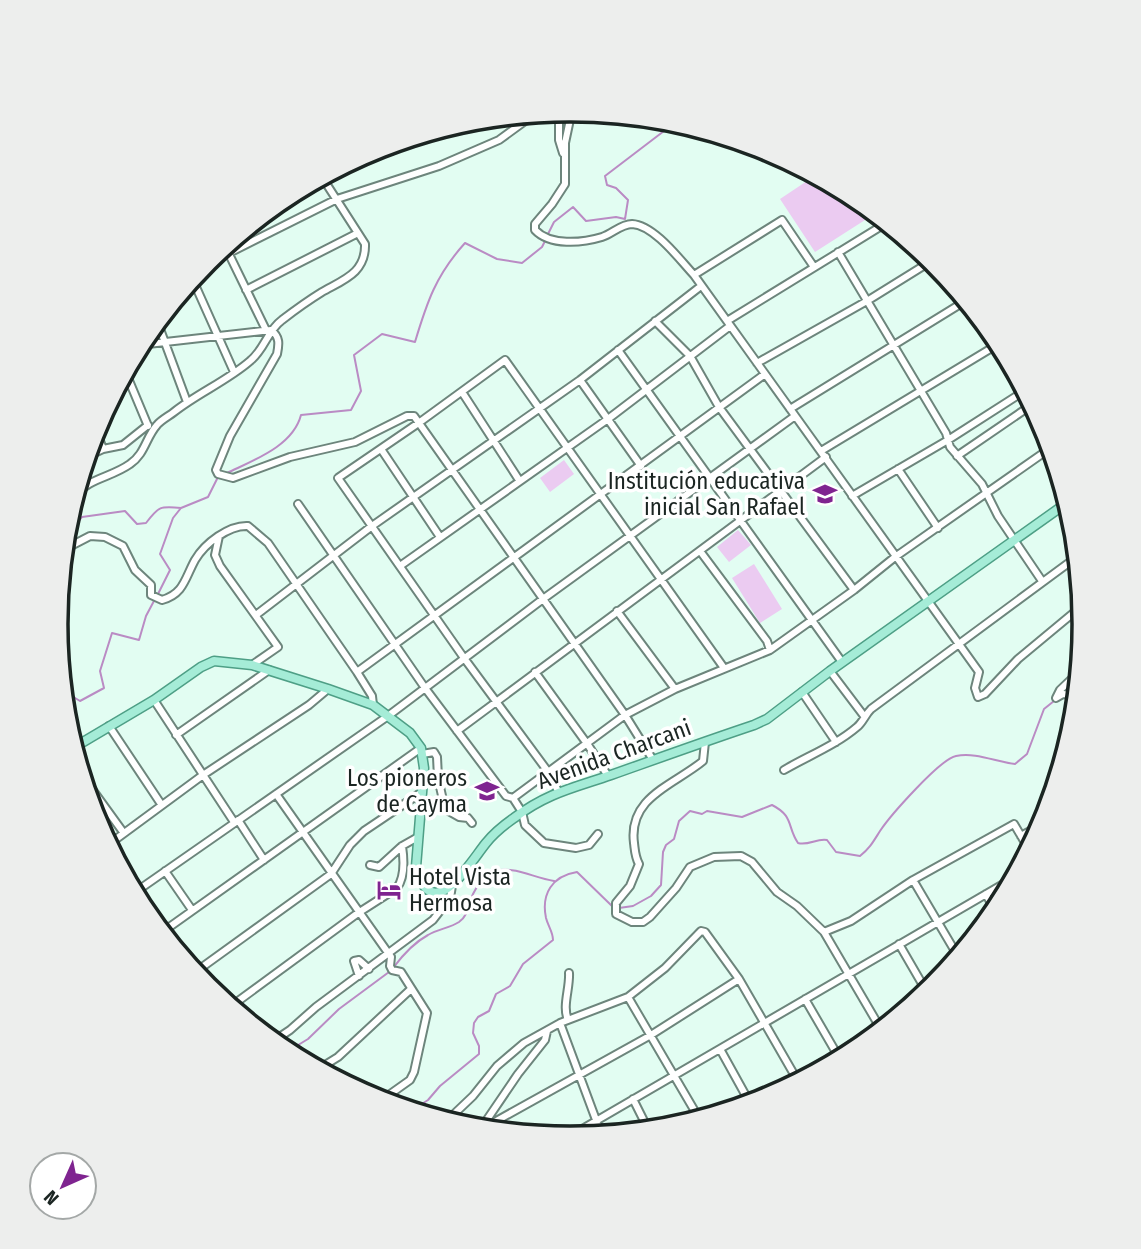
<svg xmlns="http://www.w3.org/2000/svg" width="1141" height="1249" viewBox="0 0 1141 1249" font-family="'Fira Sans Condensed',sans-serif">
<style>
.green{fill:#ebcbf1}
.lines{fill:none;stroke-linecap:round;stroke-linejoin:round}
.stream{stroke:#ba8bc4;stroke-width:2}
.minor-casing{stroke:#6d857c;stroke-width:10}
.major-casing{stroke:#4e9f86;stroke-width:11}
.minor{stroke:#fff;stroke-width:6}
.major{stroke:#a5ecd7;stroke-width:8}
.labels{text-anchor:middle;stroke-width:7;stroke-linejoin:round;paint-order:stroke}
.poi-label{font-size:23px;fill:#1b2522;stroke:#fff;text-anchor:end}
.street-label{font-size:23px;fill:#1b2522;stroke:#fff}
.rim{fill:none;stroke:#1b2522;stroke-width:3.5}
</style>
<rect width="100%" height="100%" fill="#e2fdf2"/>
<path class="green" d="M 816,175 L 857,197 L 876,213 L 815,252 L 780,199 Z
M 564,460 L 574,474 L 550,492 L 540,478 Z
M 738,530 L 751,545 L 729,562 L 717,547 Z
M 754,564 L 782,609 L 760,623 L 732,578 Z"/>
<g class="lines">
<path class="stream" d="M 479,119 L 490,120 L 493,118
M 547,236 L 554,222 L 573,207 L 586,221 L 616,217 L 625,219 L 628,200 L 616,188 L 607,185 L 605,176 L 664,131 L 683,124
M 227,473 C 254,460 293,446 301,415 L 351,410 L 361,391 L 354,355 L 382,334 L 415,342 C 427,302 436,275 465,243 L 497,259 L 522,263 L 542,247 L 545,241
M 64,540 L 82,517 L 125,511 L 137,524 L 146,523 C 159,506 160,506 181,508
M 158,594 L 170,570 L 160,554 L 173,518 L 181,508 L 208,497 L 218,477
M 62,690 L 80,701 L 104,688 L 100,671 L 112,633 L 139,640 L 146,616 L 155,599
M 1067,692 L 1079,688
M 619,908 L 633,906 L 651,896 L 661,885 L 663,852 L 666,845 L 674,839 L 679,821 L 690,811 L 702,814 L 707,811 L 742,817 L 772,805 C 794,816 787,827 798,843 C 808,846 817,838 827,840 L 836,852 L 860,856 C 870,848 873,842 880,831 C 890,816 940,759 956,756 C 976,752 996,762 1015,764 L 1027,754 L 1044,709 L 1054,701
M 393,968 C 402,956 415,942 428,935 C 438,929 450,928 459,922 C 469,915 468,904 473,894 C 494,852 523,876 554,881
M 285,1053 L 308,1039 L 339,1009 L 389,972
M 370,1098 L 383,1095 L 385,1096
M 390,1099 L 396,1107
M 411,1111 L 428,1100 L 440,1086 L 479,1054 L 479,1046 L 473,1033 L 474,1023 L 478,1017 L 489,1011 L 496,994 L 510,986 L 523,964 L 553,940 C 553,932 548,926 546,918 C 541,894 552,876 577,872 L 613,907"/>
<g class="minor-casing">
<path id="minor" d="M 572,110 L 565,143 L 565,184 L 552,204 L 535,224 L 535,230 C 550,246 582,243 602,237 C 612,234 621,224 632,224 C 654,225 680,260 694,275 L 979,672 L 975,688 L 978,697 L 985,694 L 1018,659 L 1083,605
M 225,246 L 266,330
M 838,252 L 946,433 L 950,447 L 982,484 L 998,516 L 1042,581
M 229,253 L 337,199 L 439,166 L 499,140 L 525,121 L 554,112 L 559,117 L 559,140 L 563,153
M 694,275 L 782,220 L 814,267
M 192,278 L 234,372
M 246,290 L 358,233
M 157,321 L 187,402
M 655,321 L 690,356 L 719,407 L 854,590
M 727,321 L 888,222
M 139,345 L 271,330 C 280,337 279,344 277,354 L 230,436 L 216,470 L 218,474 L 233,478 L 290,457 L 355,442 L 407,416 L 414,416 L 625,715 L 653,760
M 618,350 L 842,662
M 757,363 L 867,301 L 933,260
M 125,371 L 148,426
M 580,380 L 641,466
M 462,392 L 519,480
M 790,409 L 967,300
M 95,428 L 103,449
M 381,449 L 440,537
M 821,451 L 1000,343
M 957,456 L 1033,404
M 86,457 L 103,449 L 123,445 L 148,425
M 898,469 L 938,528
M 75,495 C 90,478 112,477 130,464 C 145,454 146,437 157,425 C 161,420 169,416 174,412 C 198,393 227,381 250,361 C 265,349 267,331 282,320 C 295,310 309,300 322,292 C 343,280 366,273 365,244 L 322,177
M 852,496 L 948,440 L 1026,390
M 298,504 L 425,688 L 506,796 L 513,798 L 625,715 L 675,689 L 770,650 L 854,590 L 895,557 L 1052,447
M 219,536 L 215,555 L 220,566 L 278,647 L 252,665
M 63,550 L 90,536 L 105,537 L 123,546 L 135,570 L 151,585 L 151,595 L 162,600 C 184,594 185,578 195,560 C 205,543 229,525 248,526 L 268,543 L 357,672 L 372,696 L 373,705
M 700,551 L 767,641 L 770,650
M 400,566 L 608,419 L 730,326
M 617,611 L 675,689
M 256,615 L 372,526 L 580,380 L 701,286
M 830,671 L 864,716
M 357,672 L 765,374
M 535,672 L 588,745 L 608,776
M 802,692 L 836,742
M 1078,696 L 1063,694 L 1056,698 L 1060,690 L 1080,671
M 154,700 L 234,822
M 109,726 L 161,804
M 457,731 L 826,457
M 176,735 L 269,670
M 705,742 L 703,761 C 674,785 628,797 634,843 C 635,851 635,857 639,864 L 630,886 L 616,903 L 616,914 L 632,922 L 643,922 L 650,917 L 676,888 L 690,867 L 714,857 L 741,856 L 752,862 L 777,892 L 797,906 L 824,932 L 882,1031
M 422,754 L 434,752 L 437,757 L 438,778 L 445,809 L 459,817 L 468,818 L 472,823
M 784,770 C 808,756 836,745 857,727 C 863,722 865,715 871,709 L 1078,556
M 81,774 L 123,832
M 558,791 L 549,773 L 464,658 L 338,478 L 420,422 L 505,360 L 724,668
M 276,794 L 391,957 L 390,966 L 392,970 L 401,972 L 427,1013 L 414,1072 L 410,1080 L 379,1102
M 513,798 L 522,812 L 525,825 L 544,843 L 576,848 L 589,845 L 598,834
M 238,820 L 264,860
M 1043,823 L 1040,816 L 1042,812 L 1049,811
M 1021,836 L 1045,823
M 108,845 L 203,775 L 309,705 L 328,689
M 370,865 L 379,867 L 402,846 L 418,837
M 165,871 L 192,910
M 913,880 L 959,958
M 134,893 L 388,716 L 543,599 L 795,416
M 986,894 L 996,913
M 824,932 L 851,921 L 913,880 L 1014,824 L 1030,851
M 161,933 L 421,748
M 899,944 L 928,994
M 194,973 L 331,874 L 350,845 L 364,831 L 422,792
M 359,976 L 354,961 L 359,960 L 369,969
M 628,997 L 700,1120
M 805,999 L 841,1061
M 230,1007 L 358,913 L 397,888 C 405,877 404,859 402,846
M 568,1020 C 562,1006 570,988 569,973
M 560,1023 L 602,1136
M 272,1042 L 290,1030 L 316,1007 L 433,920 L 450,898 L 452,886
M 720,1049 L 751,1105
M 317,1070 L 338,1057 L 411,989
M 633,1099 L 649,1131
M 442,1121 L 452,1116 L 473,1096 L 497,1066 L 524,1043 L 560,1023 L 628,997 L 665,968 L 701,931 L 705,932 L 739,979 L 799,1083
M 482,1127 L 518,1074 L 545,1040 L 547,1031
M 480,1130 L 651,1035 L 739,979
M 565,1139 L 1017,876"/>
</g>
<g class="major-casing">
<path id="major" d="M 73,748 L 154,700 L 201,667 L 214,661 L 252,665 L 328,689 L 373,705 L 410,733 L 421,748 L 424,768 L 416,867 C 432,928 469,864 486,843 C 494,833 504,825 514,818 C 547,793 573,788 611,775 C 659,758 706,741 754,725 L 767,719 L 830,671 L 1068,502"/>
</g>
<use href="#minor" class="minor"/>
<use href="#major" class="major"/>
</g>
<defs>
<g id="school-bare" transform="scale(1.89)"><path d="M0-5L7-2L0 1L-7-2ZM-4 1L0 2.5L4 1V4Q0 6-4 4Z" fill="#7f2490" stroke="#fff" stroke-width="2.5" paint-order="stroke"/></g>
<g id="hotel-bare" transform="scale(1.89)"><path d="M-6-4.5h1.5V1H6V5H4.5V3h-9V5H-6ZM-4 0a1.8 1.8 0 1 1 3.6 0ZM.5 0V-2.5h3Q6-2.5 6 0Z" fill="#7f2490" stroke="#fff" stroke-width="2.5" paint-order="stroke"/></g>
</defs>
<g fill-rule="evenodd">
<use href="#school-bare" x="825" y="494"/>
<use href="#school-bare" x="487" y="791"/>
<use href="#hotel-bare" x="389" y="890"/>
</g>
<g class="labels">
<g class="poi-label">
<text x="805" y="489">Institución educativa<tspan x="805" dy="26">inicial San Rafael</tspan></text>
<text x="467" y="786">Los pioneros<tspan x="467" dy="26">de Cayma</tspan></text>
<text x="409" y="885" text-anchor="start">Hotel Vista<tspan x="409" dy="26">Hermosa</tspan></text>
</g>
<g class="street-label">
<text transform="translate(614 754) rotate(-20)" y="8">Avenida Charcani</text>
</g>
</g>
<path d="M0 0H1141V1249H0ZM68 624a502 502 0 1 1 1004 0a502 502 0 1 1-1004 0Z" fill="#edeeed" fill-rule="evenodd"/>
<path class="rim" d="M68 624a502 502 0 1 1 1004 0a502 502 0 1 1-1004 0Z"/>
<g transform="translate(63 1186) rotate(225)"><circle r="33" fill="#ffffff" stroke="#a4a8a7" stroke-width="2"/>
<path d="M0-5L12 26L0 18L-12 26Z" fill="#7f2490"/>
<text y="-10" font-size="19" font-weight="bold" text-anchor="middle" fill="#1b2522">N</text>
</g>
</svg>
